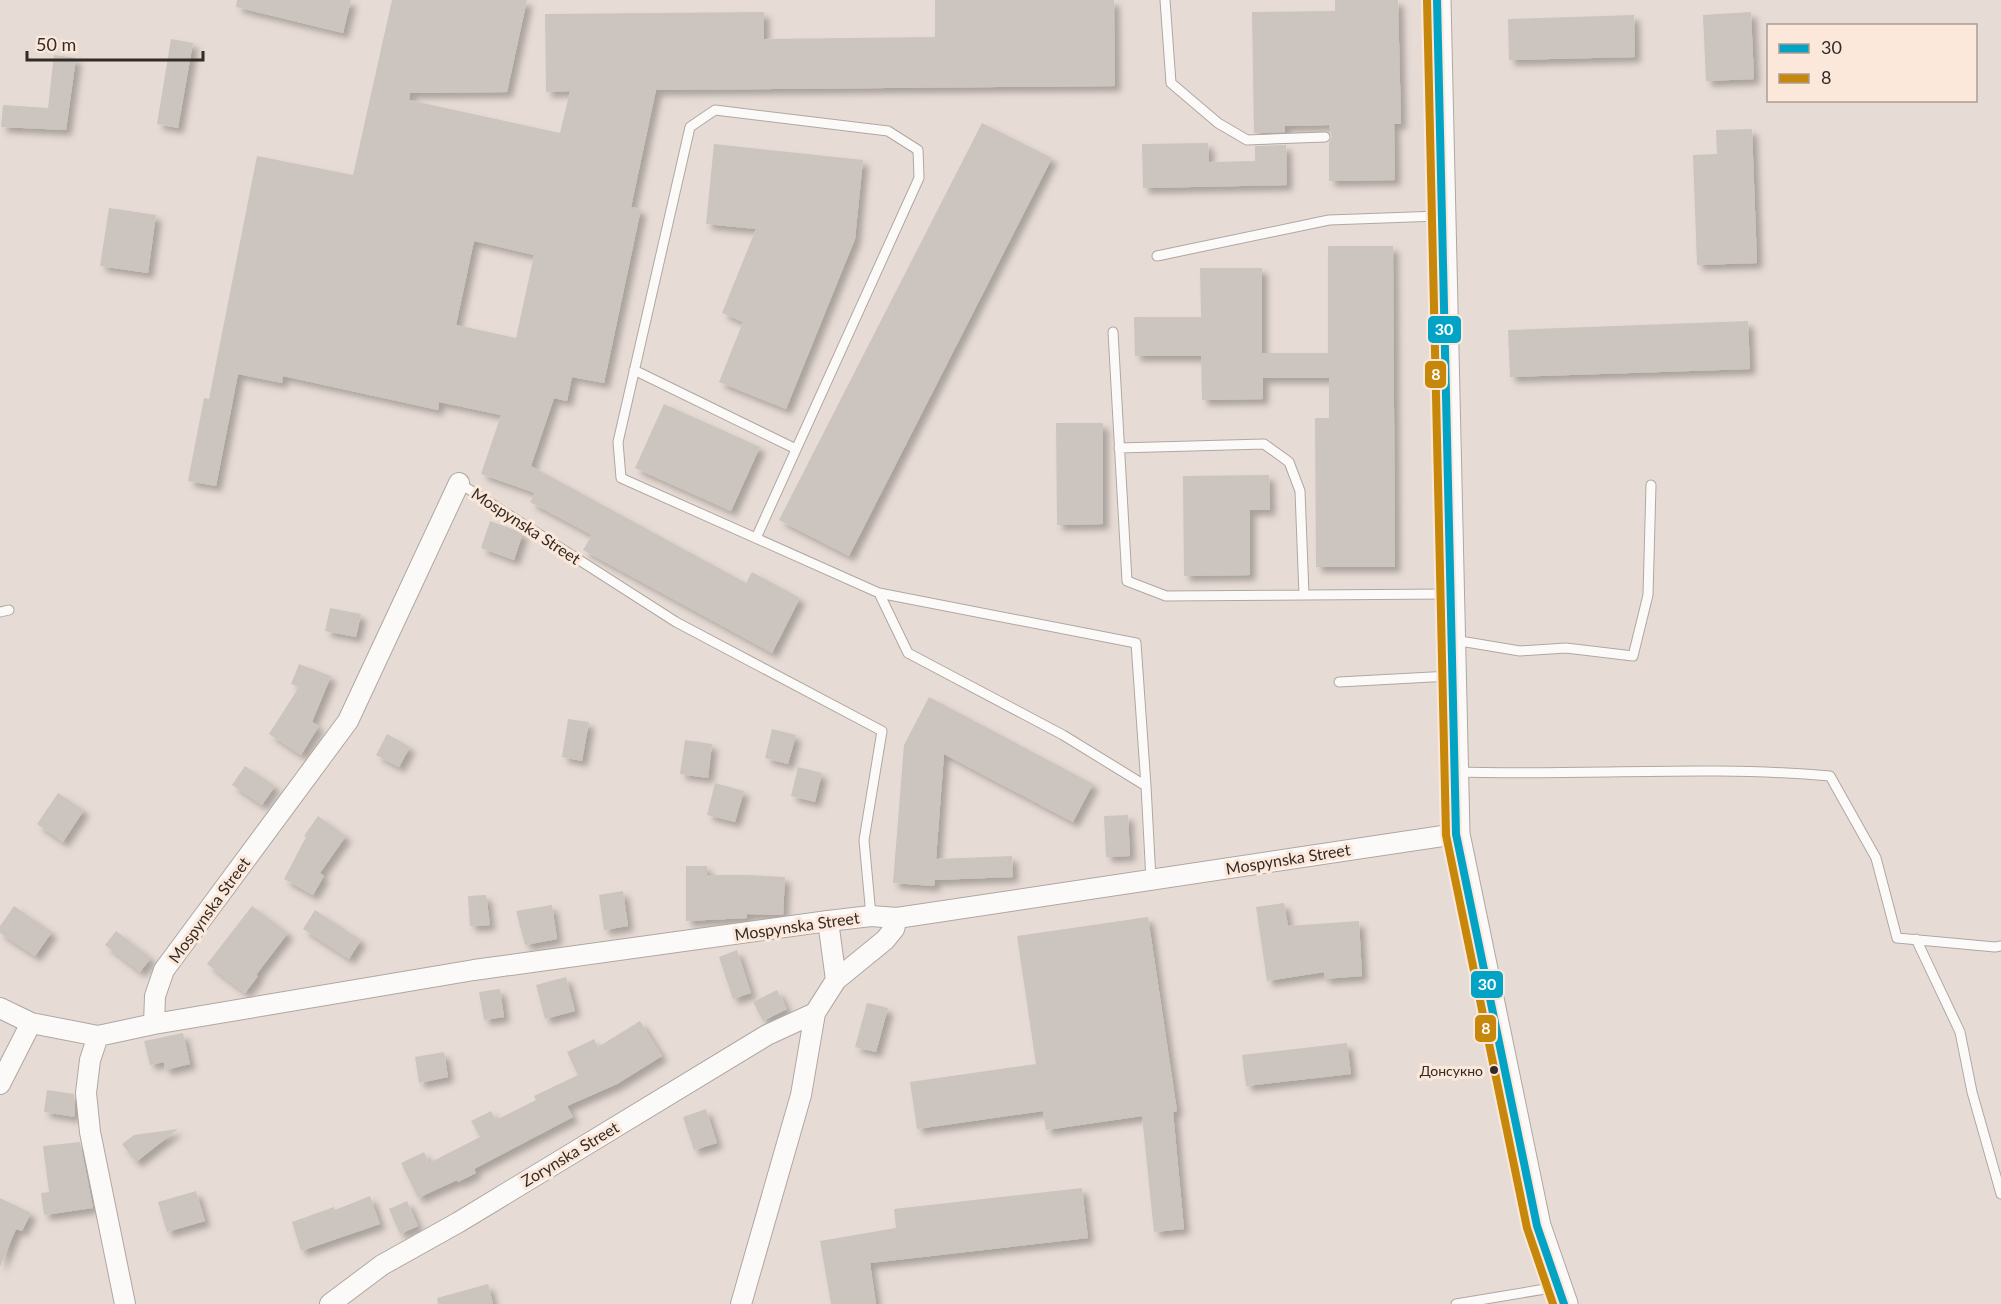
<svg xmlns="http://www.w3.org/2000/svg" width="2001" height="1304" viewBox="0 0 2001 1304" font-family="Lato,sans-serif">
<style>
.building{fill:#ccc4be;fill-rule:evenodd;filter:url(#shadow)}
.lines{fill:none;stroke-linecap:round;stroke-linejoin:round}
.service-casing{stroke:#afa7a1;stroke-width:11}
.minor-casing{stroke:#afa7a1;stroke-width:22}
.secondary-casing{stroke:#afa7a1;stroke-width:29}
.service{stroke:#fbfaf9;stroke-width:9}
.minor{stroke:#fbfaf9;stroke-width:20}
.secondary{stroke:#fbfaf9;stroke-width:27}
.bus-1-casing{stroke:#fce8da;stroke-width:12}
.bus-2-casing{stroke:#fce8da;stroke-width:12}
.bus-1{stroke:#03a3c6;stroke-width:8}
.bus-2{stroke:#c6870a;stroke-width:8}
.bus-dot{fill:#332b26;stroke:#fce8da;stroke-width:2}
.labels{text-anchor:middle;stroke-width:6;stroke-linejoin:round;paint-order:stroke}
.bus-label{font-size:14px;fill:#332b26;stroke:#fce8da;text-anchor:end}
.street-label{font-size:16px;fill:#332b26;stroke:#fce8da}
.line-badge{stroke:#fce8da;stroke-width:2}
.badge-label{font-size:16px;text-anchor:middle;font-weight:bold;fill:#fff}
</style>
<defs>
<filter id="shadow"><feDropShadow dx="5.5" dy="5.5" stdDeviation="3" flood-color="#0004"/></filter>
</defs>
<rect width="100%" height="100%" fill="#e7dcd5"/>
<path class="building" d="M 237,0 L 351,0 L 343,33 L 236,7 Z
M 392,0 L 527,0 L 507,92 L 410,93 L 409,100 L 560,133 L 570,91 L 546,92 L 545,14 L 764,12 L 764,39 L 935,37 L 935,0 L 1114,0 L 1115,86 L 656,90 L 631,207 L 641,209 L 604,383 L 572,377 L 567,401 L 554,398 L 531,466 L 746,583 L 752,572 L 800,598 L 772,653 L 583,550 L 592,535 L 530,502 L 535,493 L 481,474 L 501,415 L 439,402 L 438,410 L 283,376 L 282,383 L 238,374 L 216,486 L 188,481 L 204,398 L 209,399 L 257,156 L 353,175 ZM 474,241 L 534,255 L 516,338 L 456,325 Z
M 1335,0 L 1398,0 L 1401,124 L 1394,124 L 1395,180 L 1329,181 L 1329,142 L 1332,137 L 1329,125 L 1285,126 L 1285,132 L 1254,133 L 1252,12 L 1335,11 Z
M 1751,12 L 1754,79 L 1706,81 L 1703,15 Z
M 1634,15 L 1635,57 L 1509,60 L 1508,19 Z
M 171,39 L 193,43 L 178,128 L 157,124 Z
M 54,55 L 76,58 L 66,130 L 1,127 L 3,105 L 48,108 Z
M 982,123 L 1052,158 L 849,556 L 779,520 Z
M 1752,129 L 1757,263 L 1697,265 L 1693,155 L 1717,154 L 1716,130 Z
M 1208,143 L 1209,162 L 1255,161 L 1255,146 L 1286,145 L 1287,185 L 1143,188 L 1142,144 Z
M 714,144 L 863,160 L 855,239 L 786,409 L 719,382 L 743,322 L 722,313 L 756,229 L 706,224 Z
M 109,208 L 156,215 L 148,273 L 100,266 Z
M 1328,246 L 1393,246 L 1395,567 L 1316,567 L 1315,418 L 1329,418 L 1329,378 L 1263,378 L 1263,399 L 1202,400 L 1201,356 L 1135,356 L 1134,317 L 1201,317 L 1200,268 L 1262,268 L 1262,353 L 1328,353 Z
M 1748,321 L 1750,369 L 1510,377 L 1508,330 Z
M 664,404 L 760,447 L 731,511 L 635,468 Z
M 1056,423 L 1103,423 L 1103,524 L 1057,525 Z
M 1269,475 L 1270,510 L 1250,510 L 1250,575 L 1184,576 L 1183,476 Z
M 490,521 L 523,533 L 514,560 L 481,548 Z
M 330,608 L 361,614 L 356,637 L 325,631 Z
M 299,664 L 331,676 L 312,722 L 319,726 L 301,755 L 269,734 L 299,687 L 291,684 Z
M 929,697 L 1093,784 L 1073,822 L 944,754 L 936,859 L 1012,856 L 1013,877 L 935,880 L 934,886 L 893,883 L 904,745 Z
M 568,719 L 589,722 L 582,761 L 562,757 Z
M 772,729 L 796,735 L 788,764 L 765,758 Z
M 387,734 L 410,747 L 399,767 L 376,755 Z
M 685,740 L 712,744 L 708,778 L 680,774 Z
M 245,766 L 275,786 L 262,805 L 232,785 Z
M 798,767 L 822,773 L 815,802 L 791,796 Z
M 715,783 L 744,791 L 735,822 L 707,815 Z
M 58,793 L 84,810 L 63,842 L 37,824 Z
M 1128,815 L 1130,856 L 1106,857 L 1104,816 Z
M 318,816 L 346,836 L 320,873 L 324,876 L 313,895 L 284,879 L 306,837 L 304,836 Z
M 686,866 L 707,866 L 707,875 L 749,875 L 785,877 L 783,915 L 747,914 L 747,918 L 686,921 Z
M 623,891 L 628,926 L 604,930 L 599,895 Z
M 486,895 L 490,925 L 470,926 L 468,896 Z
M 1284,903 L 1288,926 L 1359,921 L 1362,976 L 1324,979 L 1324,972 L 1267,981 L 1256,907 Z
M 552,905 L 557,939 L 525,945 L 516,911 Z
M 14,906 L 52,932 L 35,956 L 0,933 L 0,926 Z
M 252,906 L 288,933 L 256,975 L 258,976 L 245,993 L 207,964 Z
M 315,910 L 361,940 L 349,959 L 303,929 Z
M 1148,917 L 1177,1111 L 1173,1112 L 1184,1229 L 1154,1232 L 1142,1116 L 1046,1130 L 1043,1111 L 917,1129 L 910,1082 L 1036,1064 L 1017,936 Z
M 116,931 L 151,958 L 140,972 L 105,945 Z
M 737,950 L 751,993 L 733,999 L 719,957 Z
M 566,977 L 575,1011 L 545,1019 L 536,985 Z
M 500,989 L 504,1017 L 484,1020 L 479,992 Z
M 777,990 L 787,1009 L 763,1021 L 753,1002 Z
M 867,1003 L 888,1008 L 876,1052 L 855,1047 Z
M 640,1021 L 662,1056 L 617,1084 L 567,1106 L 573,1117 L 474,1169 L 476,1173 L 458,1182 L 457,1180 L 418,1198 L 401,1163 L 424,1152 L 429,1163 L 480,1137 L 471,1121 L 491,1111 L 496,1120 L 536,1100 L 534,1096 L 578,1075 L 567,1052 L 594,1039 L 598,1047 Z
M 183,1033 L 190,1064 L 165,1070 L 164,1062 L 150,1065 L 144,1041 Z
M 1347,1043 L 1351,1074 L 1246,1086 L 1242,1055 Z
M 444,1052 L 448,1077 L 419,1083 L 415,1057 Z
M 47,1090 L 74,1094 L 75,1117 L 44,1112 Z
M 706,1109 L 717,1143 L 694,1150 L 683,1117 Z
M 178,1129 L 136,1162 L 122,1144 L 134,1135 Z
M 80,1142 L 93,1208 L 44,1215 L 41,1193 L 49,1192 L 43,1146 Z
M 1082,1188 L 1088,1238 L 870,1263 L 876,1304 L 831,1304 L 820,1241 L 896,1228 L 894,1209 Z
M 196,1191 L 205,1221 L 167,1232 L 158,1202 Z
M 370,1196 L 380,1224 L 301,1251 L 292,1222 L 334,1207 L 335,1210 Z
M 0,1198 L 31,1213 L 22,1231 L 16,1229 L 0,1267 Z
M 407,1201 L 418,1226 L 400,1234 L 389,1209 Z
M 488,1284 L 493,1304 L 438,1304 L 437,1298 Z"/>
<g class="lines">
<g class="service-casing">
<path id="service" d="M 1165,0 L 1171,83 L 1218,123 L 1247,140 L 1325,137
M 1157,256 L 1329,220 L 1439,216
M 1113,332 L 1127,581 L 1166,596 L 1448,594
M 634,370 L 796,449
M 1119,448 L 1264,444 L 1289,462 L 1300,491 L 1304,595
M 459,483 L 676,622 L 882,731 L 864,840 L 871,916
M 756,538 L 919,178 L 918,150 L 888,131 L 715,110 L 690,127 L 618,442 L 621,478 L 879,593 L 908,653 L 1063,735 L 1146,786 L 1151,880
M 879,593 L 1136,643 L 1146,786
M 0,612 L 9,610
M 1454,640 L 1520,651 L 1566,648 L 1633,656 L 1648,595 L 1651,485
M 1339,682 L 1450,676
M 1456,772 C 1581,776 1705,765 1830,776 L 1876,858 L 1897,938 L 1995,947 L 2001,946
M 1916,939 L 1960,1032 L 1972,1092 L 2001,1194
M 1456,1304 L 1557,1287"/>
</g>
<g class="minor-casing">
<path id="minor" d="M 828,921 L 836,980
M 0,1008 L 31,1023 L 98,1036 L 154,1024 L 474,970 L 828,921 L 871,916 L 897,918 L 1456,834
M 154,1024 L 155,996 L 164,970 L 348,721 L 459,483
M 98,1036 L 90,1060 L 86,1093 L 90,1132 L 125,1304
M 0,1084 L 31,1023
M 330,1304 L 382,1265 L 459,1222 L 767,1035 L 815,1013
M 741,1304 L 801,1095 L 815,1013 L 836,980 L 885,940 L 894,929 L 897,918"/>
</g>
<g class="secondary-casing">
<path id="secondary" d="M 1437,0 L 1456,834 L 1537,1226 L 1564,1304"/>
</g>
<use href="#service" class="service"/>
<use href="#minor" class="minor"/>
<use href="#secondary" class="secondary"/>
<g class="bus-1-casing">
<path id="bus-1" d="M 1437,0 L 1456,834 L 1537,1226 L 1564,1304"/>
</g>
<g class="bus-2-casing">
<path id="bus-2" d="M 1427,0 L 1446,835 L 1527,1228 L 1553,1304"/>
</g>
<use href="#bus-1" class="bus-1"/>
<use href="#bus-2" class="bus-2"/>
</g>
<circle class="bus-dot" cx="1494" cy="1070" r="5"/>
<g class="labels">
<g class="bus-label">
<text x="1483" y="1076">Донсукно</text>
</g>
<g class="street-label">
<text transform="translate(526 526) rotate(33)" y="6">Mospynska Street</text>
<text transform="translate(1288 859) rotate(-9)" y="6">Mospynska Street</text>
<text transform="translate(209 910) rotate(-54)" y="6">Mospynska Street</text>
<text transform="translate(797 926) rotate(-8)" y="6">Mospynska Street</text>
<text transform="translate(570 1154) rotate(-31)" y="6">Zorynska Street</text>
</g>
</g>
<g class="line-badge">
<rect x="1427" y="315" width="35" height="29" rx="6" fill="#03a3c6"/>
<rect x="1424" y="360" width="23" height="29" rx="6" fill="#c6870a"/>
<rect x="1470" y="970" width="34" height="29" rx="6" fill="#03a3c6"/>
<rect x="1474" y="1014" width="23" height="29" rx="6" fill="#c6870a"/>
</g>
<g class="badge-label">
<text x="1444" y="335">30</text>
<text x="1436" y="380">8</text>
<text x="1487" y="990">30</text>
<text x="1486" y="1034">8</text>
</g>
<rect x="1767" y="24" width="210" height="78" fill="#fce8da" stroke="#ac9c92" stroke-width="1.5"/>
<rect x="1779" y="44" width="30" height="9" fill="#03a3c6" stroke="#ac9c92" stroke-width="1.5"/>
<text x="1821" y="54" font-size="18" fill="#332b26">30</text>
<rect x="1779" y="74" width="30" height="9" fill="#c6870a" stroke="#ac9c92" stroke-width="1.5"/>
<text x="1821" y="84" font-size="18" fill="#332b26">8</text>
<path d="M27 51v9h176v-9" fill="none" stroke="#332b26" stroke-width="3"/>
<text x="36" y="51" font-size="18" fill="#332b26" stroke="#fce8da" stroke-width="4.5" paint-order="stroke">50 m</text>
</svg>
